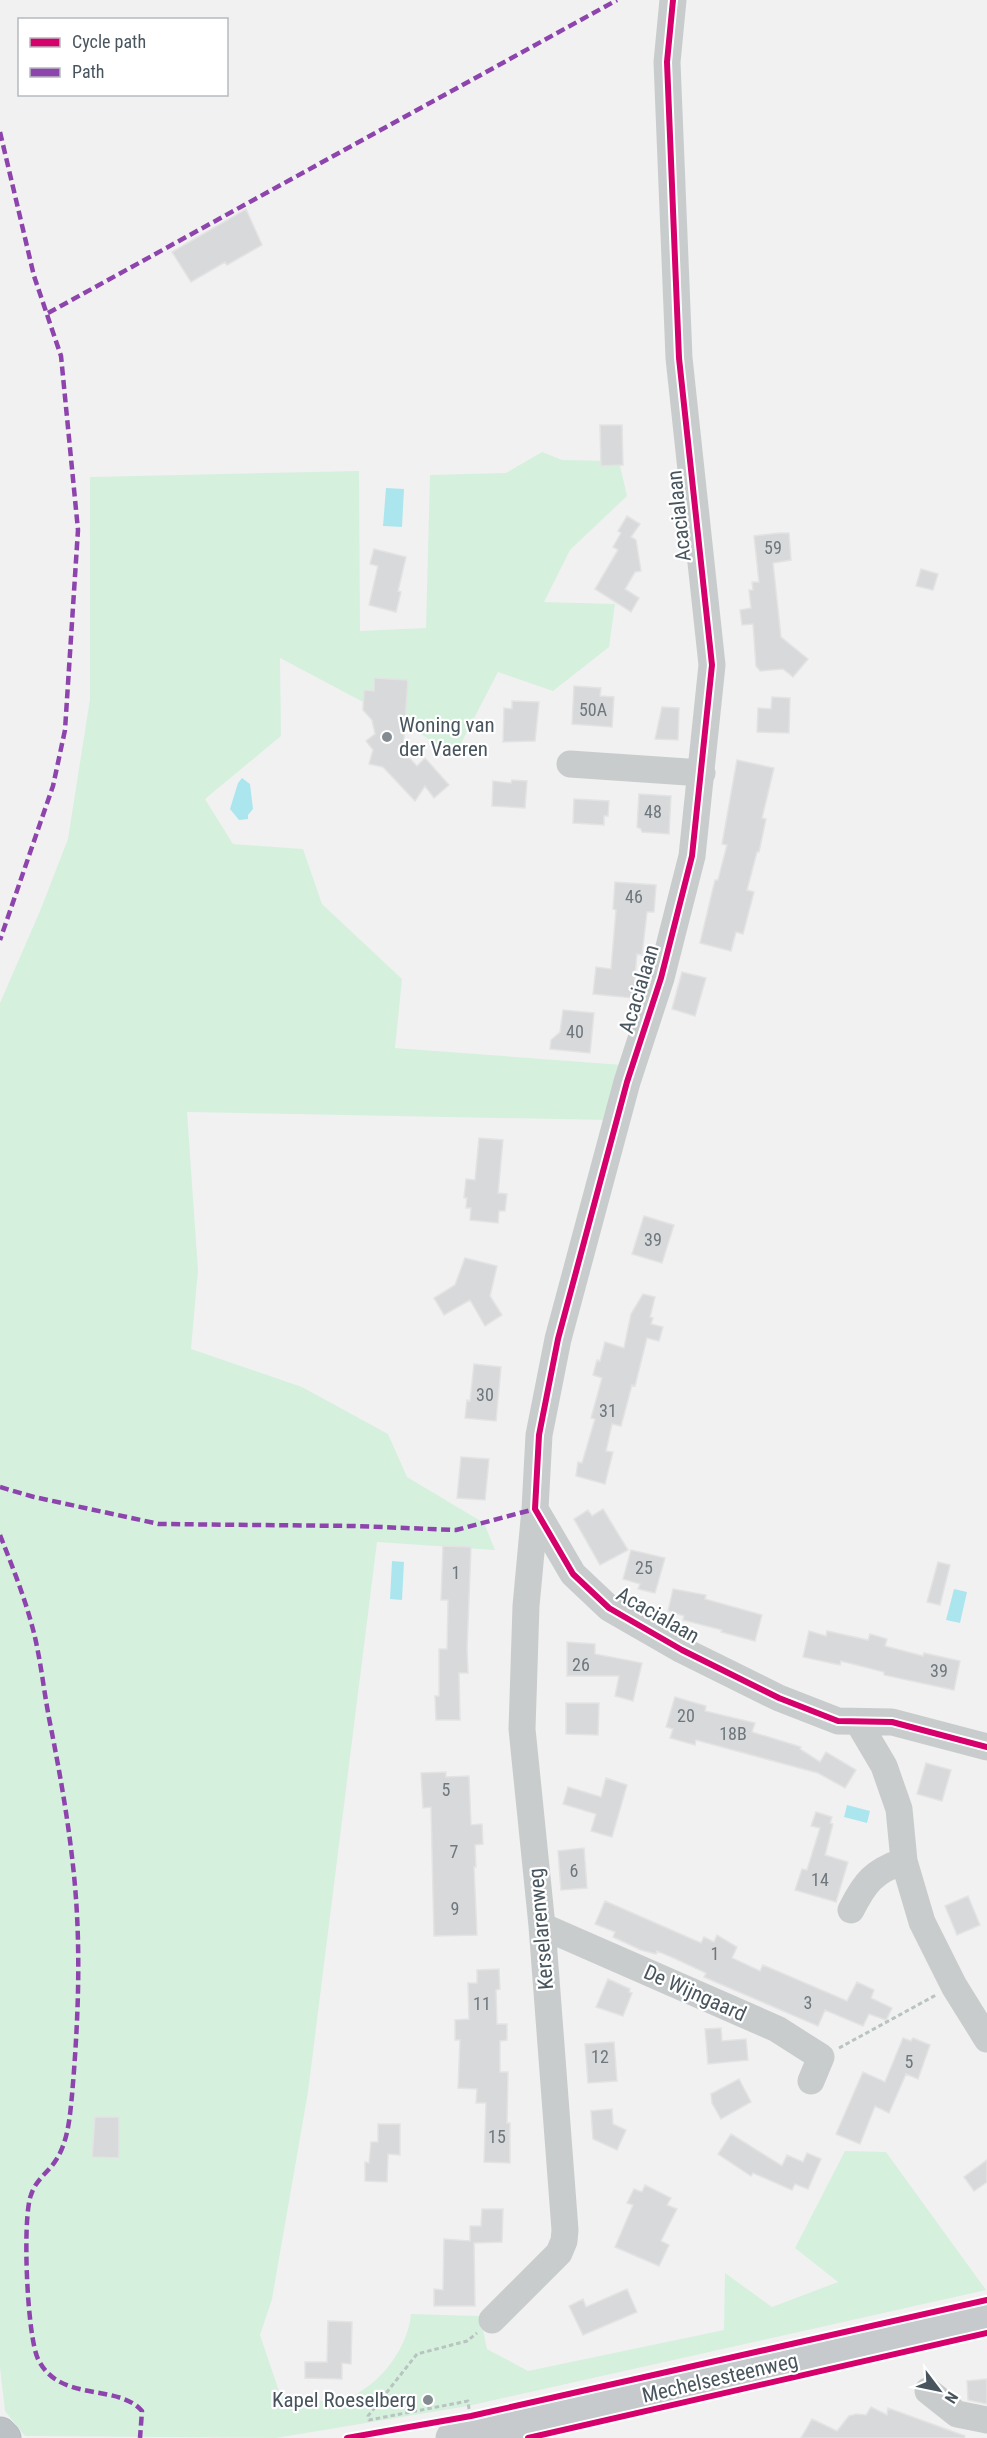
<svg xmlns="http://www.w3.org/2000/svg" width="987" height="2438" viewBox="0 0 987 2438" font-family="'Roboto Condensed',sans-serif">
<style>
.green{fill:#d6f0de}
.water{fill:#abe6ee}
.building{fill:#d8d9da;stroke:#e3e3e4;stroke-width:1.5}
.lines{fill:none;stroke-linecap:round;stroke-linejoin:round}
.highway-casing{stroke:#b6bcc1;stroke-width:35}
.path{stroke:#b7c4bf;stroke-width:3;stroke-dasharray:4.5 3;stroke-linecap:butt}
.minor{stroke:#c9cccd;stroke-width:27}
.major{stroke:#c6cacd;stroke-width:33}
.highway{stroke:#bbc1c5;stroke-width:33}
.quiet{stroke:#8e44ad;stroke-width:4.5;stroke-dasharray:9 4.5;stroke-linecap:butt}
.cycleway-casing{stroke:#fff;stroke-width:10}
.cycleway{stroke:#d6006c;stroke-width:6}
.poi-dot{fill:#848c91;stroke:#fff;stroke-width:2}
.labels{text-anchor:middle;stroke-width:4.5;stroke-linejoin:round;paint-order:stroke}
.number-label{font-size:18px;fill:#6e777e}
.street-label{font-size:21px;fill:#48555e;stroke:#fff}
.poi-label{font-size:21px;fill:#48555e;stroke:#fff;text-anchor:start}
</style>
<rect width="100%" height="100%" fill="#f2f1f1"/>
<path class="green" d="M 542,452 L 562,460 L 619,461 L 627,496 L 570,550 L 544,602 L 615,604 L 609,647 L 553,691 L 498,672 L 454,757 L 414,729 L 280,658 L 281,736 L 205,799 L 233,844 L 303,849 L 322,904 L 402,979 L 395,1048 L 623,1065 L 608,1120 L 187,1112 L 198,1270 L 191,1349 L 302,1387 L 388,1434 L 407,1477 L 484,1523 L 495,1550 L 377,1542 L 308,2092 L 272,2299 L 260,2335 L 280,2394 C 295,2396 321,2403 336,2401 C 373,2395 408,2351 411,2314 L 480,2316 L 487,2349 L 528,2371 L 724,2330 L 725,2273 L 772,2307 L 838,2282 L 795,2248 L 845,2151 L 886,2152 L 986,2290 L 468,2406 L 276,2438 L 25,2436 L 5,2411 L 0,2368 L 0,1003 L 40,911 L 68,839 L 90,699 L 90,477 L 359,471 L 360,631 L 426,628 L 430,475 L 506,473 Z"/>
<path class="water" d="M 386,488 L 404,489 L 402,527 L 383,526 Z
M 242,778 L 250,784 L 253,809 L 248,815 L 248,819 L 239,820 L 230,809 L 238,783 Z
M 392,1561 L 404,1562 L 402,1600 L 390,1599 Z
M 954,1589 L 967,1592 L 960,1623 L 946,1620 Z
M 847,1805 L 870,1811 L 867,1823 L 844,1817 Z"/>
<path class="building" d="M 246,209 L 262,245 L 227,265 L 225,262 L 191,282 L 172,252 Z
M 600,425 L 622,425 L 623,465 L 601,466 Z
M 627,516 L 640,524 L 631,537 L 636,540 L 641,571 L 635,572 L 625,589 L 639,598 L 631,612 L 595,589 L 618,550 L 613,547 L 621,533 L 618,531 Z
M 780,533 L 789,533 L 791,560 L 773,563 L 781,637 L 808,659 L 793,677 L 783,669 L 760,671 L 756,666 L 753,624 L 742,625 L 740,610 L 751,608 L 749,590 L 753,590 L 752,582 L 759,582 L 754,536 Z
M 374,549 L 406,557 L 398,591 L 401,592 L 396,612 L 369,605 L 378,566 L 370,564 Z
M 921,569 L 938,574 L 933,590 L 916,586 Z
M 374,678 L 408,680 L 403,751 L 417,766 L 425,758 L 449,785 L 434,798 L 425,786 L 415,801 L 383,767 L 369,764 L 373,750 L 366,741 L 375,734 L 372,720 L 363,710 L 364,690 L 374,691 Z
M 574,686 L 601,688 L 600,696 L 614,697 L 612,727 L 572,724 Z
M 772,697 L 790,698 L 789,733 L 757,732 L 758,708 L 771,709 Z
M 512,701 L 539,702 L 535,741 L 503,742 L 504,708 L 512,709 Z
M 662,707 L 679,708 L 678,740 L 655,739 Z
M 737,760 L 774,768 L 762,818 L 766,819 L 759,852 L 757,852 L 747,890 L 754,892 L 743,934 L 736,932 L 731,951 L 700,943 L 715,880 L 718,880 L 727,845 L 722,844 Z
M 512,780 L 527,781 L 525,808 L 492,806 L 493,781 L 511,783 Z
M 639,794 L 671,796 L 669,834 L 642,832 L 641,829 L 637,827 Z
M 574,799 L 609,801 L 608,816 L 604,816 L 604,825 L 573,823 Z
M 615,882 L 656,885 L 654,912 L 647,912 L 642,955 L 637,954 L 633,998 L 593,994 L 596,967 L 611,969 L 616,910 L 613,909 Z
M 682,972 L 706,978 L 695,1016 L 672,1009 Z
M 563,1010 L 594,1013 L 590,1053 L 550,1049 L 551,1040 L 560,1032 Z
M 479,1138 L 503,1140 L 498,1193 L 507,1194 L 505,1211 L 499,1211 L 498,1223 L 470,1220 L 471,1208 L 466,1208 L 467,1198 L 464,1198 L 466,1179 L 475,1180 Z
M 644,1216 L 674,1225 L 662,1263 L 632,1254 Z
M 465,1258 L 497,1266 L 490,1296 L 502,1315 L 485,1326 L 470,1300 L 444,1315 L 434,1298 L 455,1285 Z
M 643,1294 L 655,1297 L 650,1317 L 653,1318 L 651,1324 L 663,1327 L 659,1341 L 647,1338 L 635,1386 L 632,1385 L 621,1426 L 612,1424 L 606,1451 L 613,1452 L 605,1484 L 576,1476 L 578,1462 L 582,1463 L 595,1419 L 591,1418 L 602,1378 L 593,1375 L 597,1360 L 600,1361 L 605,1342 L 624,1348 L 631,1314 Z
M 474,1364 L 501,1367 L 496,1421 L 465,1418 L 467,1400 L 470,1401 Z
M 461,1457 L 489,1459 L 485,1500 L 457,1498 Z
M 603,1509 L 628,1550 L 600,1565 L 574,1519 L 588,1510 L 592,1516 Z
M 443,1546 L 471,1547 L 467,1649 L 468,1673 L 459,1673 L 460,1720 L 436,1720 L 435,1696 L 439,1696 L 439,1649 L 447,1649 L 448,1600 L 441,1600 Z
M 631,1550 L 665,1558 L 655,1593 L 638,1589 L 640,1584 L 623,1579 Z
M 938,1562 L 950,1565 L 940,1605 L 927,1602 Z
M 673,1589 L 706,1595 L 705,1599 L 762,1615 L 755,1641 L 721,1632 L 722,1630 L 683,1620 L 684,1616 L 668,1611 Z
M 809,1631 L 826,1636 L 827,1631 L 868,1640 L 870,1634 L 887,1639 L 885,1646 L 923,1656 L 924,1653 L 960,1661 L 954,1690 L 884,1675 L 884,1672 L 841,1661 L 840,1665 L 803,1657 Z
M 567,1642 L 595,1644 L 595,1654 L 642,1663 L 633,1701 L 615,1696 L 619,1676 L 567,1676 Z
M 675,1697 L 706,1706 L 705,1711 L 755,1723 L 752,1732 L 801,1747 L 800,1749 L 820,1762 L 826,1752 L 856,1770 L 845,1788 L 818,1773 L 696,1740 L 695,1745 L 670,1738 L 673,1729 L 666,1727 Z
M 566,1703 L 599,1703 L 598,1735 L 566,1734 Z
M 926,1763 L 951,1770 L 942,1801 L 917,1794 Z
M 446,1772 L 446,1777 L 469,1776 L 471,1825 L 482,1824 L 483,1844 L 475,1845 L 476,1867 L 474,1867 L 477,1935 L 434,1936 L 431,1807 L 423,1808 L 421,1773 Z
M 606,1778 L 627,1785 L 612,1837 L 591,1831 L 596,1814 L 563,1804 L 568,1787 L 601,1797 Z
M 816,1812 L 832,1817 L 830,1823 L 833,1824 L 825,1855 L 848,1862 L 836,1902 L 795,1890 L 802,1869 L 807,1870 L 820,1828 L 811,1826 Z
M 584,1848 L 587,1888 L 561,1890 L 558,1851 Z
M 968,1896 L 980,1925 L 957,1935 L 945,1906 Z
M 605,1901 L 701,1943 L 704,1937 L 714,1942 L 717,1935 L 737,1947 L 732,1958 L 760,1971 L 763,1965 L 847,2001 L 857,1982 L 874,1990 L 871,1998 L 892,2008 L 886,2020 L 869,2014 L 863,2026 L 825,2010 L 818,2026 L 704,1977 L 706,1973 L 676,1959 L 657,1951 L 656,1954 L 641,1950 L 613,1937 L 615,1932 L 595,1924 Z
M 499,1969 L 500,1989 L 496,1990 L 497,2024 L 507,2024 L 507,2040 L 500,2041 L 500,2072 L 508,2072 L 507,2123 L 510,2123 L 510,2163 L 484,2162 L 486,2103 L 476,2103 L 477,2089 L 458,2088 L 460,2040 L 455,2040 L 455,2020 L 469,2019 L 468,1983 L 477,1983 L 477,1970 Z
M 608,1979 L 630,1989 L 629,1992 L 632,1993 L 623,2016 L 596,2007 Z
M 721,2028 L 722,2041 L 746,2039 L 748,2060 L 708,2064 L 705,2029 Z
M 903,2038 L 911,2041 L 913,2038 L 930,2045 L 918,2079 L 906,2074 L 889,2113 L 875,2106 L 860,2144 L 836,2134 L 863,2072 L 885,2082 Z
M 614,2042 L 617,2081 L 588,2083 L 585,2044 Z
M 739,2079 L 751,2102 L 721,2119 L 712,2103 L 711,2094 Z
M 612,2109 L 613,2124 L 626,2130 L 617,2150 L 593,2139 L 591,2111 Z
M 95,2117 L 119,2117 L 119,2158 L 92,2157 Z
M 378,2124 L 400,2124 L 400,2155 L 388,2154 L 387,2182 L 365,2181 L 365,2162 L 369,2163 L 371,2142 L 378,2142 Z
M 731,2134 L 782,2166 L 787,2155 L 803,2162 L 807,2153 L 821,2159 L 808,2189 L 795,2184 L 792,2190 L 753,2173 L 751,2176 L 718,2154 Z
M 987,2160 L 987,2182 L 974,2191 L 964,2177 Z
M 645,2185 L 671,2198 L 667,2205 L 677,2209 L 661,2241 L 669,2245 L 659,2266 L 615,2247 L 633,2205 L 627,2203 L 634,2189 L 642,2192 Z
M 482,2209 L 503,2209 L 502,2242 L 474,2243 L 475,2306 L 434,2306 L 434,2289 L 443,2290 L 444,2239 L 470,2241 L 470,2226 L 481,2226 Z
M 627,2289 L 637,2312 L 583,2335 L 569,2306 L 583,2299 L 586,2307 Z
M 328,2321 L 352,2322 L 351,2364 L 342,2363 L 342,2379 L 305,2378 L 305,2362 L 327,2362 Z
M 987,2379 L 987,2404 L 968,2400 L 967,2381 Z
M 871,2407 L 887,2415 L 888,2408 L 965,2436 L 964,2438 L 801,2438 L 812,2419 L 837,2431 L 849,2416 L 856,2414 L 866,2415 Z"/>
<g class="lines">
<g class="highway-casing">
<path id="highway" d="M 0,2434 L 4,2438"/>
</g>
<path class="path" d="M 839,2048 L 936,1995
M 469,2409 L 468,2401 L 369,2420 L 368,2416 L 417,2354 L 467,2341 L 477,2333"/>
<path class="minor" d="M 673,0 L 667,62 L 679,358 L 712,665 L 692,856 L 661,978 L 627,1082 L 558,1339 L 539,1435 L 535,1509 L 573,1574 L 609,1608 L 682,1650 L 779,1698 L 838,1721 L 892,1722 L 987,1747
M 570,764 L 702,773
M 858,1722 L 884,1766 L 899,1809 L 904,1861 L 922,1922 L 954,1986 L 987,2039
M 851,1910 C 865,1882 874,1871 904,1861
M 542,1926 L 777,2029 L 821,2057 L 811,2081
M 492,2320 L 559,2253 L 564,2241 L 565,2230 L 542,1926 L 522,1729 L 526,1606 L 535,1509
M 928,2391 L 957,2414 L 987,2420"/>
<path class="major" d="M 452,2438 L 987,2317"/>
<use href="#highway" class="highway"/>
<path class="quiet" d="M 0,132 L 34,276 L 61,356 L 78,530 L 65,730 L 53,786 L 0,940
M 48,313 L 617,0
M 0,1487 L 34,1497 L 159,1524 L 355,1526 L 456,1530 L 535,1509
M 0,1535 C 11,1563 23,1593 31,1622 C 40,1653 43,1686 49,1718 C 60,1773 70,1829 75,1886 C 81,1955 78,2026 72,2095 C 70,2116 68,2142 56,2160 C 48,2173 36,2179 31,2195 C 22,2218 27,2336 38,2359 C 59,2403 118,2383 142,2411 L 140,2438"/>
<g class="cycleway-casing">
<path id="cycleway" d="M 673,0 L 667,62 L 679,358 L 712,665 L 692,856 L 661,978 L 627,1082 L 558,1339 L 539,1435 L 535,1509 L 573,1574 L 609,1608 L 682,1650 L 779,1698 L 838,1721 L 892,1722 L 987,1747
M 347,2438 L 471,2416 L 987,2300
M 528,2438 L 987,2333"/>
</g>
<use href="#cycleway" class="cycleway"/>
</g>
<g class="poi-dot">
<circle cx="387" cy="737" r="6"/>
<circle cx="428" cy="2400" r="6"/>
</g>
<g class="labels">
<g class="number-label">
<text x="773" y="554">59</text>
<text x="593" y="716">50A</text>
<text x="653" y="818">48</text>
<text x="634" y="903">46</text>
<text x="575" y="1038">40</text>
<text x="653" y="1246">39</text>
<text x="485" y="1401">30</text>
<text x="608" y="1417">31</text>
<text x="644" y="1574">25</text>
<text x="456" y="1579">1</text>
<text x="581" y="1671">26</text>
<text x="939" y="1677">39</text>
<text x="686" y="1722">20</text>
<text x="733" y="1740">18B</text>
<text x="446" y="1796">5</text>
<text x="454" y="1858">7</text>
<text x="574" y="1877">6</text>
<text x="820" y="1886">14</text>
<text x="455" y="1915">9</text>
<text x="715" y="1960">1</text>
<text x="808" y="2009">3</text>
<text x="482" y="2010">11</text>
<text x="600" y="2063">12</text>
<text x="909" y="2068">5</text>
<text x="497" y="2143">15</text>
</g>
<g class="street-label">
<text transform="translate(679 516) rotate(-96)" y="7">Acacialaan</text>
<text transform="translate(639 989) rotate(-73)" y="7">Acacialaan</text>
<text transform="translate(658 1615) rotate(30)" y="7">Acacialaan</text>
<text transform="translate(541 1929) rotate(-95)" y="7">Kerselarenweg</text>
<text transform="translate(695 1993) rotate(24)" y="7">De Wijngaard</text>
<text transform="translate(720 2378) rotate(-13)" y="7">Mechelsesteenweg</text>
</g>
<g class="poi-label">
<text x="399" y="732">Woning van<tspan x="399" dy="24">der Vaeren</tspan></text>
<text x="416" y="2407" text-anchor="end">Kapel Roeselberg</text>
</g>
</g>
<rect x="18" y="18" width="210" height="78" fill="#ffffff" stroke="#b6bbbf" stroke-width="1.5"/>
<rect x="30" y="38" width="30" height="9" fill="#d6006c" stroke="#b6bbbf" stroke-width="1.5"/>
<text x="72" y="48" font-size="18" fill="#48555e">Cycle path</text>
<rect x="30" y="68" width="30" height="9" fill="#8e44ad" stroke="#b6bbbf" stroke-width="1.5"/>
<text x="72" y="78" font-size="18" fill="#48555e">Path</text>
<g transform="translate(939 2390) rotate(122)" stroke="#ffffff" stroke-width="4.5" paint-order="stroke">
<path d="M0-4.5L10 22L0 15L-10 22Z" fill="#48555e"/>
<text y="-9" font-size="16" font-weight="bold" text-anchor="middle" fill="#48555e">N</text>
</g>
</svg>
